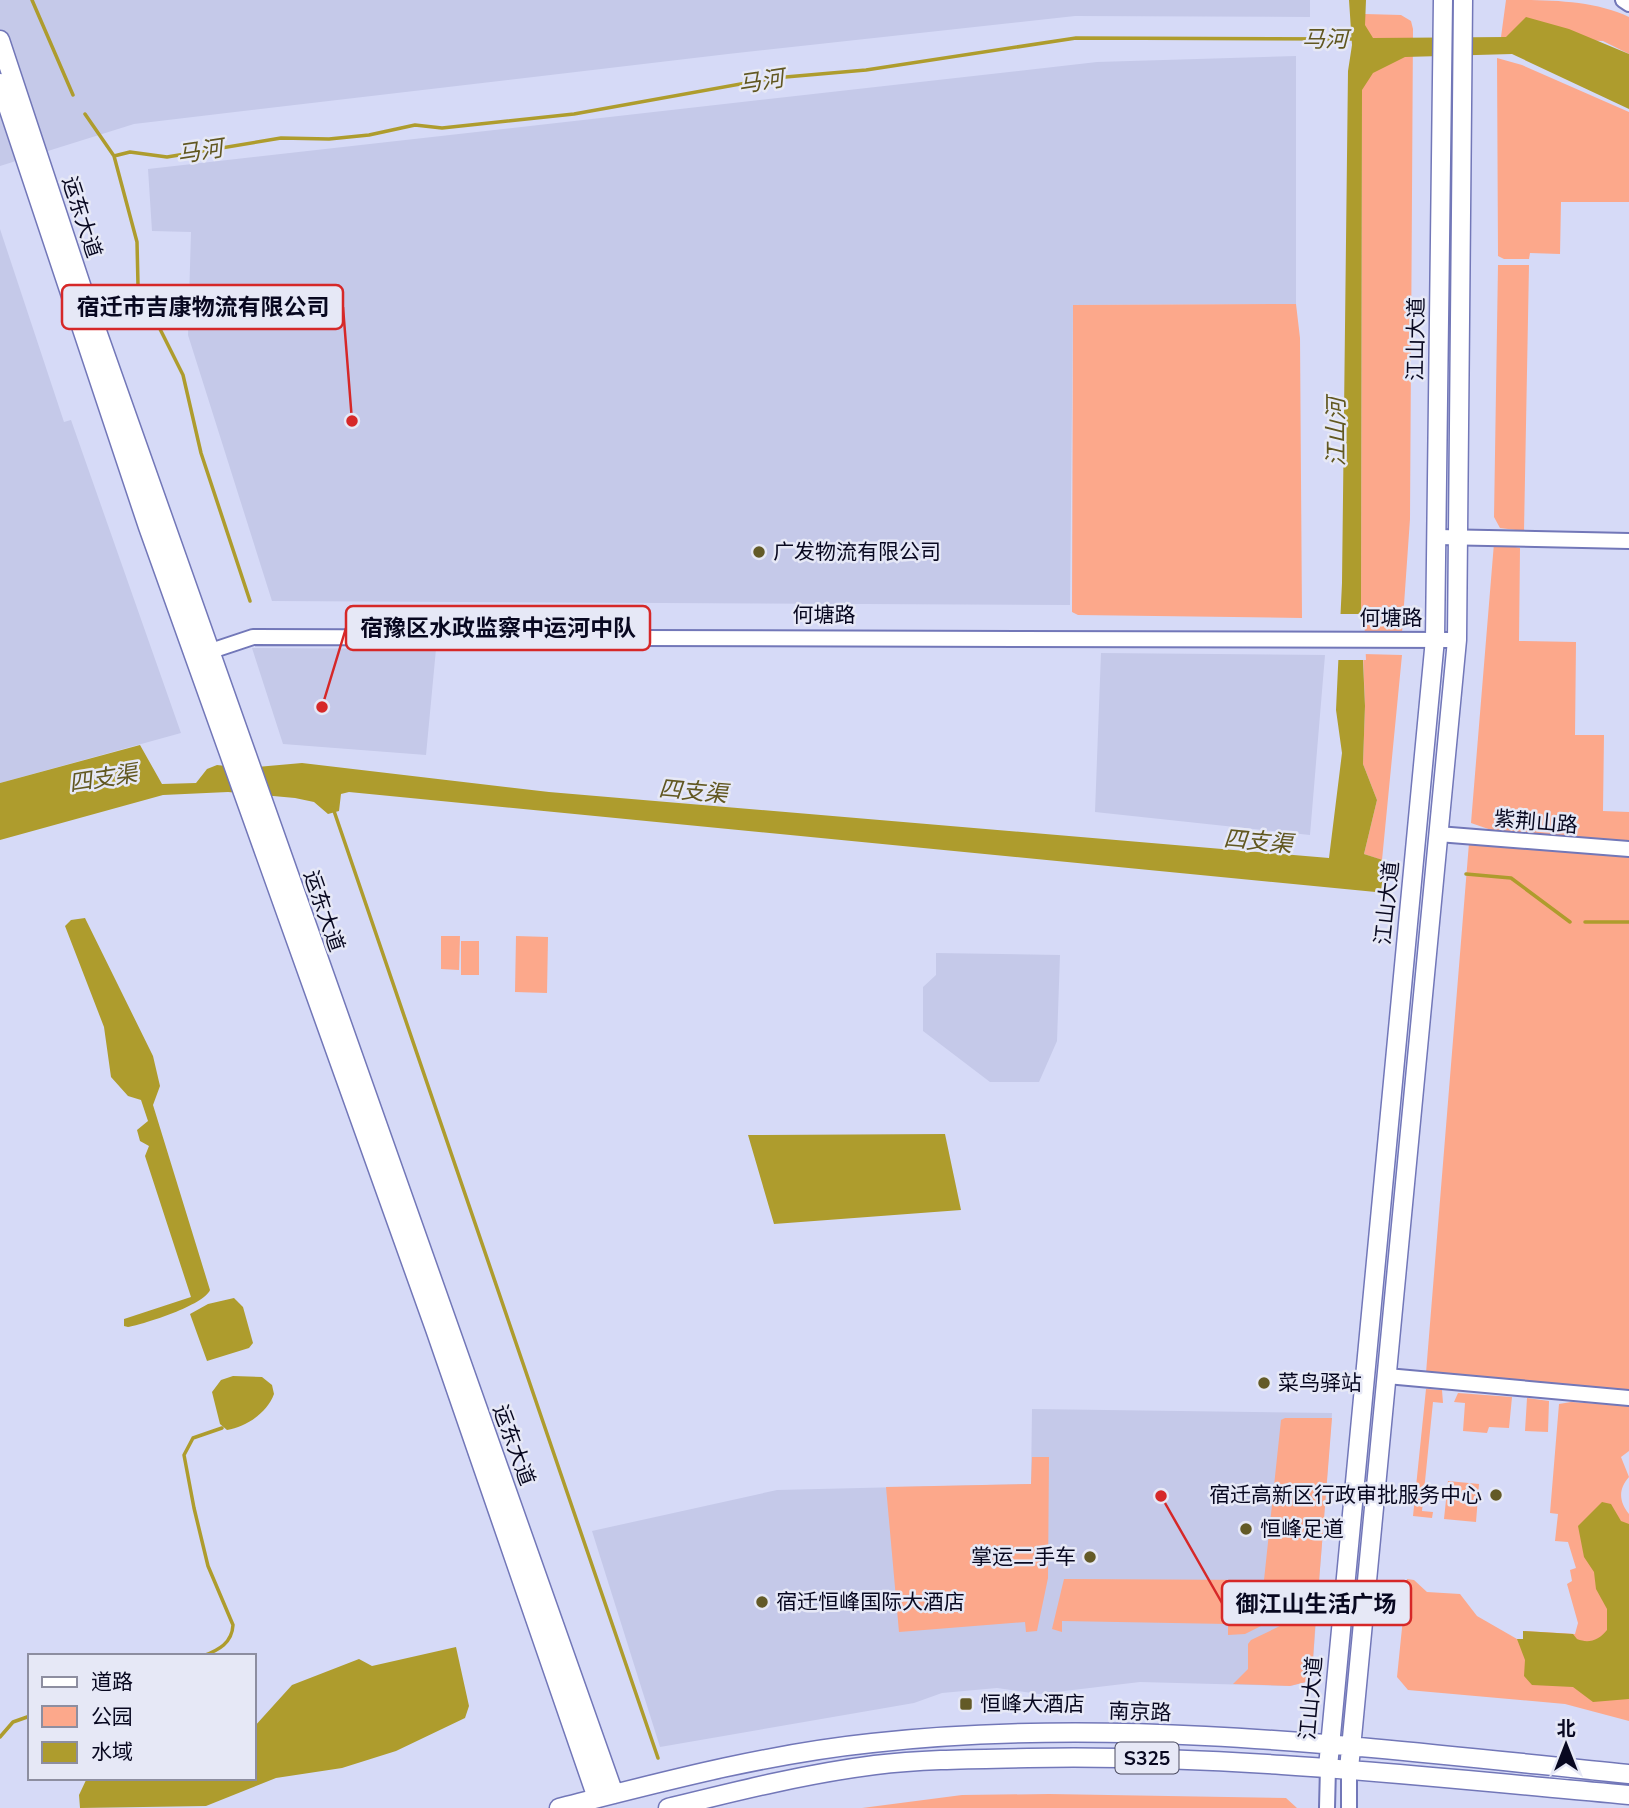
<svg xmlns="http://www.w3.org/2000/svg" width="1629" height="1808" viewBox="0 0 1629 1808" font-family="Mulish,'Noto Sans SC',sans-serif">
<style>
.built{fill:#c5c9e9}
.green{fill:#fca88b}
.water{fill:#ae9c2d}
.pier{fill:#d6daf7}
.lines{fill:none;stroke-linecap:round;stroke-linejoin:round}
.stream{stroke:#ae9c2d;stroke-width:3.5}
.minor-casing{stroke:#7277b8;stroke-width:18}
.major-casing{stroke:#7277b8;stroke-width:21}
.minor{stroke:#fff;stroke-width:14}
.major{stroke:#fff;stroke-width:18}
.poi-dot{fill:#635a27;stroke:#e6e8f6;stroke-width:2.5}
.labels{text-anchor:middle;stroke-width:5;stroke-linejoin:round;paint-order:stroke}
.shield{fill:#e6e8f6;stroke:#4b4b60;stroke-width:2}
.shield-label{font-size:19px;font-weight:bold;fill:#080820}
.street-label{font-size:21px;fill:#080820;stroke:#e6e8f6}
.poi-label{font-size:21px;fill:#080820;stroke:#e6e8f6;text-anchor:start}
.water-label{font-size:23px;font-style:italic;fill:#615720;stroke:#e6e8f6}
.leader{fill:none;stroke:#d62828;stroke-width:2.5}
.callout-dot{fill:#d62828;stroke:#e6e8f6;stroke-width:2.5}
.callout{fill:#e6e8f6;stroke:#d62828;stroke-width:2.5}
.callout-label{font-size:23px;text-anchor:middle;font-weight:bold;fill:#080820}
</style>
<rect width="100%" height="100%" fill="#d6daf7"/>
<path class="built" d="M 0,0 L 1310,0 L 1310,17 L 1075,16 L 728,54 L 134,124 L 0,166 Z
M 1296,56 L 1296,304 L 1073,305 L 1070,605 L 272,601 L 188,335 L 191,232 L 152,231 L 148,169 L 1097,62 Z
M 0,229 L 64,422 L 71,420 L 181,733 L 0,783 Z
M 252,648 L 436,649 L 426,755 L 283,744 Z
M 1101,653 L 1325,655 L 1310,835 L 1095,812 Z
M 936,953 L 1060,955 L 1057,1041 L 1039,1082 L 990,1082 L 923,1031 L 923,987 L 936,975 Z
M 1032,1409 L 1332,1413 L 1312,1674 L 1306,1682 L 1290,1686 L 1140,1682 L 1039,1694 L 997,1688 L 942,1693 L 914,1703 L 660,1747 L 592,1531 L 777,1490 L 1031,1484 Z"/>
<path class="green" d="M 1506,0 C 1548,0 1593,0 1629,17 L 1629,54 L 1603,41 L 1501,37 Z
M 1365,14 L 1401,15 L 1411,21 L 1413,29 L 1410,519 L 1402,633 L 1361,632 L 1362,90 Z
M 1497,58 L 1522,65 L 1629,112 L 1629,202 L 1561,202 L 1560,254 L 1530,253 L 1529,259 L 1504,259 L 1498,256 Z
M 1498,265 L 1529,265 L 1524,531 L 1500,528 L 1494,517 Z
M 1296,304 L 1300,338 L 1302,618 L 1078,615 L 1072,612 L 1073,305 Z
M 1494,543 L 1520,548 L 1519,641 L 1576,642 L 1575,735 L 1604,735 L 1603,811 L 1629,812 L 1629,841 L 1500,833 L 1471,823 Z
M 1363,654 L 1402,655 L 1382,860 L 1364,854 L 1377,800 L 1363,764 L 1365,706 Z
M 1469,843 L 1629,850 L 1629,1392 L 1426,1373 Z
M 441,936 L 460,936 L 459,970 L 441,969 Z
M 516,936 L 548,937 L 547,993 L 515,992 Z
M 461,941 L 479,941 L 479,975 L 461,975 Z
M 1426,1389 L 1442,1390 L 1443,1403 L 1433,1402 L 1422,1511 L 1433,1512 L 1432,1518 L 1413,1516 Z
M 1458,1393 L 1512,1397 L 1509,1428 L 1489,1427 L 1487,1433 L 1463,1431 L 1465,1403 L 1454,1402 Z
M 1527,1398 L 1549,1401 L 1548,1432 L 1525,1431 Z
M 1571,1402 L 1629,1406 L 1629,1451 L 1621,1457 L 1629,1477 C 1618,1489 1619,1502 1629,1514 L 1629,1721 L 1565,1704 L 1408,1690 L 1397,1677 L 1407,1579 L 1414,1580 L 1427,1592 L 1460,1594 L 1477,1616 L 1517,1639 L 1523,1639 L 1523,1631 L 1575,1634 L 1578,1623 L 1567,1584 L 1572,1581 L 1570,1570 L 1576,1568 L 1568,1542 L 1555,1541 L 1558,1514 L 1550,1513 L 1559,1404 Z
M 1285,1418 L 1332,1418 L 1318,1594 L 1313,1600 L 1245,1634 L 1228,1635 L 1228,1624 L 1062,1621 L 1062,1632 L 1052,1629 L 1064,1579 L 1264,1580 L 1281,1420 Z
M 1032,1457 L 1049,1457 L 1048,1578 L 1037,1631 L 1026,1632 L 1025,1622 L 899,1632 L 886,1487 L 1031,1484 Z
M 1448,1481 L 1479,1484 L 1476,1522 L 1444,1519 Z
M 1307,1613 L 1316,1615 L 1312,1674 L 1306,1682 L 1290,1686 L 1233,1684 L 1248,1669 L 1248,1644 L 1251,1640 Z
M 1049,1794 L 1286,1798 L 1297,1808 L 862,1808 L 962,1795 Z"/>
<path class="water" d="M 1349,0 L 1366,0 L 1365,25 L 1373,38 L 1506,37 L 1526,17 L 1569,29 L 1629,54 L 1629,109 L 1512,54 L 1405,57 L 1373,73 L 1362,90 L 1361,615 L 1365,706 L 1363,764 L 1377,800 L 1364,854 L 1392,863 L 1386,893 L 349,792 L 341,794 L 339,811 L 328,814 L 314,802 L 295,798 L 228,792 L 163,795 L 0,840 L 0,783 L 140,745 L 162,784 L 196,783 L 207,769 L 217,765 L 244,768 L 302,763 L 549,792 L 1329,858 L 1342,753 L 1336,710 L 1342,583 L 1348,71 L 1352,45 Z
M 85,918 L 153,1056 L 160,1086 L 153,1105 L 210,1290 C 204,1305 145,1324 128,1327 L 124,1326 L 124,1319 L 191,1297 L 145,1156 L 149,1146 L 140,1141 L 137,1130 L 148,1121 L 141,1100 L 128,1096 L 111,1077 L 104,1027 L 65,926 L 71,920 Z
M 945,1134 L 961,1210 L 774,1224 L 748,1135 Z
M 234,1298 L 243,1307 L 253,1343 L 249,1348 L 207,1361 L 190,1314 L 208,1304 Z
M 233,1376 L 262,1377 L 272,1385 L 274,1394 C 267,1413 246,1427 227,1430 L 220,1424 L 212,1392 L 221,1380 Z
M 1602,1502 L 1611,1504 L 1621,1521 L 1629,1524 L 1629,1699 L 1593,1702 L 1573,1687 L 1532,1685 L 1524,1676 L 1525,1660 L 1517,1639 L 1523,1639 L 1523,1631 L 1573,1634 L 1577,1639 C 1589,1644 1599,1640 1607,1630 L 1607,1609 L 1596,1589 L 1594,1572 L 1584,1557 L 1578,1526 Z
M 456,1647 L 469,1706 L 465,1718 L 396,1751 L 342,1768 L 276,1778 L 206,1806 L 80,1808 L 79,1795 L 87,1778 L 254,1778 L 254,1727 L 292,1685 L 359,1659 L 372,1666 Z"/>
<path class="pier" d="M 1337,614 L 1364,614 L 1366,660 L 1335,660 Z"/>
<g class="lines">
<path class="stream" d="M 32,0 L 73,95
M 85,114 L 114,156 L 137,242 L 138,285 L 183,375 L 201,453 L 250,601
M 114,156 L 130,152 L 167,157 L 281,138 L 329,139 L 369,135 L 415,125 L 442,128 L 574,114 L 774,78 L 866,70 L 1076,38 L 1354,39
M 333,808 L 658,1758
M 1466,874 L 1511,878 L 1570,922
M 1585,922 L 1629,922
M 203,1656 C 219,1650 232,1643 233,1625 L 208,1566 L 194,1508 L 184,1455 L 193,1438 L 222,1428
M 0,1737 L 13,1722 L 30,1716"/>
<g class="minor-casing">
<path id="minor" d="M 1623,0 L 1629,4
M 1437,537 L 1629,541
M 202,654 L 253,637 L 1457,640
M 1438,834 L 1629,849
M 1387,1376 L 1629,1398
M 1327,1808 L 1328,1767
M 1349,1808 L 1349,1769"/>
</g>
<g class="major-casing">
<path id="major" d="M 0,40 L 86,300 L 614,1794
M 0,83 L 148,527 L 435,1329 L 597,1798
M 1328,1767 L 1435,639 L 1443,0
M 1349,1769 L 1457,640 L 1463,0
M 559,1808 C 661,1782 766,1754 872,1743 C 1124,1715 1379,1749 1629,1774
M 668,1808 C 737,1791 805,1774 875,1765 C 926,1759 977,1759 1028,1758 C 1229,1754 1429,1777 1629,1795"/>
</g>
<use href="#minor" class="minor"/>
<use href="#major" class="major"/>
</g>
<g class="poi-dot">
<circle cx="759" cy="552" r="7"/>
<circle cx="1264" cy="1383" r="7"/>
<circle cx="1496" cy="1495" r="7"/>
<circle cx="1246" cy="1529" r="7"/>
<circle cx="1090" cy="1557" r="7"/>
<circle cx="762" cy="1602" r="7"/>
<rect x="959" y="1697" width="14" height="14" rx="3.5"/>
</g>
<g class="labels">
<rect class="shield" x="1115.5" y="1742.5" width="63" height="31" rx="5"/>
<g class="shield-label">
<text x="1147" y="1765">S325</text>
</g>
<g class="street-label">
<text transform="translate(82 217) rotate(72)" y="7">运东大道</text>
<text transform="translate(1416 339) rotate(-89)" y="7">江山大道</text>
<text x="824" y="622">何塘路</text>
<text x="1391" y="625">何塘路</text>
<text transform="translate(1536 822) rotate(5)" y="7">紫荆山路</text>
<text transform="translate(1387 903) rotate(-84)" y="7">江山大道</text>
<text transform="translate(324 911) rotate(71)" y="7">运东大道</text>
<text transform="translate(514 1445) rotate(70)" y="7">运东大道</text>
<text transform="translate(1311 1698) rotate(-85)" y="7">江山大道</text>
<text transform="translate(1140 1712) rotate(2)" y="7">南京路</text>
</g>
<g class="poi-label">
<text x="773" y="559">广发物流有限公司</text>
<text x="1278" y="1390">菜鸟驿站</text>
<text x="1482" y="1502" text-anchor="end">宿迁高新区行政审批服务中心</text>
<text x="1260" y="1536">恒峰足道</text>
<text x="1076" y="1564" text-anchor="end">掌运二手车</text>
<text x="776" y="1609">宿迁恒峰国际大酒店</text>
<text x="980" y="1711">恒峰大酒店</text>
</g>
<g class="water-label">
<text x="1325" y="47">马河</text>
<text transform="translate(761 81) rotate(-9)" y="8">马河</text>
<text transform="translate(200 151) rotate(-9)" y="8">马河</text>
<text transform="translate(1336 432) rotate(-90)" y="8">江山河</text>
<text transform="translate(103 778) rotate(-9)" y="8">四支渠</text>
<text transform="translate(693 791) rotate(5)" y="8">四支渠</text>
<text transform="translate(1258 841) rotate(5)" y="8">四支渠</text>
</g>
</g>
<path class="leader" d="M352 421L343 307M322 707L346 628M1161 1496L1222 1603"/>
<g class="callout-dot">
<circle cx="352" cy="421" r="7"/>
<circle cx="322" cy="707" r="7"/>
<circle cx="1161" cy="1496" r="7"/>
</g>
<g class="callout">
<rect x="62" y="285" width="281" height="44" rx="7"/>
<rect x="346" y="606" width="304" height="44" rx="7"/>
<rect x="1222" y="1581" width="189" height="44" rx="7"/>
</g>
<g class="callout-label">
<text x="203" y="315">宿迁市吉康物流有限公司</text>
<text x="498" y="636">宿豫区水政监察中运河中队</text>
<text x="1316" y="1612">御江山生活广场</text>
</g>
<rect x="28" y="1654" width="228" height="126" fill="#e6e8f6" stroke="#8d8ea0" stroke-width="2"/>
<rect x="42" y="1677" width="35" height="10" fill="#ffffff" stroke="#8d8ea0" stroke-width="2"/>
<text x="91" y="1689" font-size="21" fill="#080820">道路</text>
<rect x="42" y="1706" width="35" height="21" fill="#fca88b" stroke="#8d8ea0" stroke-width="2"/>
<text x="91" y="1724" font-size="21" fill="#080820">公园</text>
<rect x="42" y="1742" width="35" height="21" fill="#ae9c2d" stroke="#8d8ea0" stroke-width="2"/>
<text x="91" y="1759" font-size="21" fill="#080820">水域</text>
<g transform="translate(1566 1745)" stroke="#e6e8f6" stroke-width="5" paint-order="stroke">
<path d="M0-5L12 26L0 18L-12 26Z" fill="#080820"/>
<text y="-10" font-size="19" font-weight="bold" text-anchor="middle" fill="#080820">北</text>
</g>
</svg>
